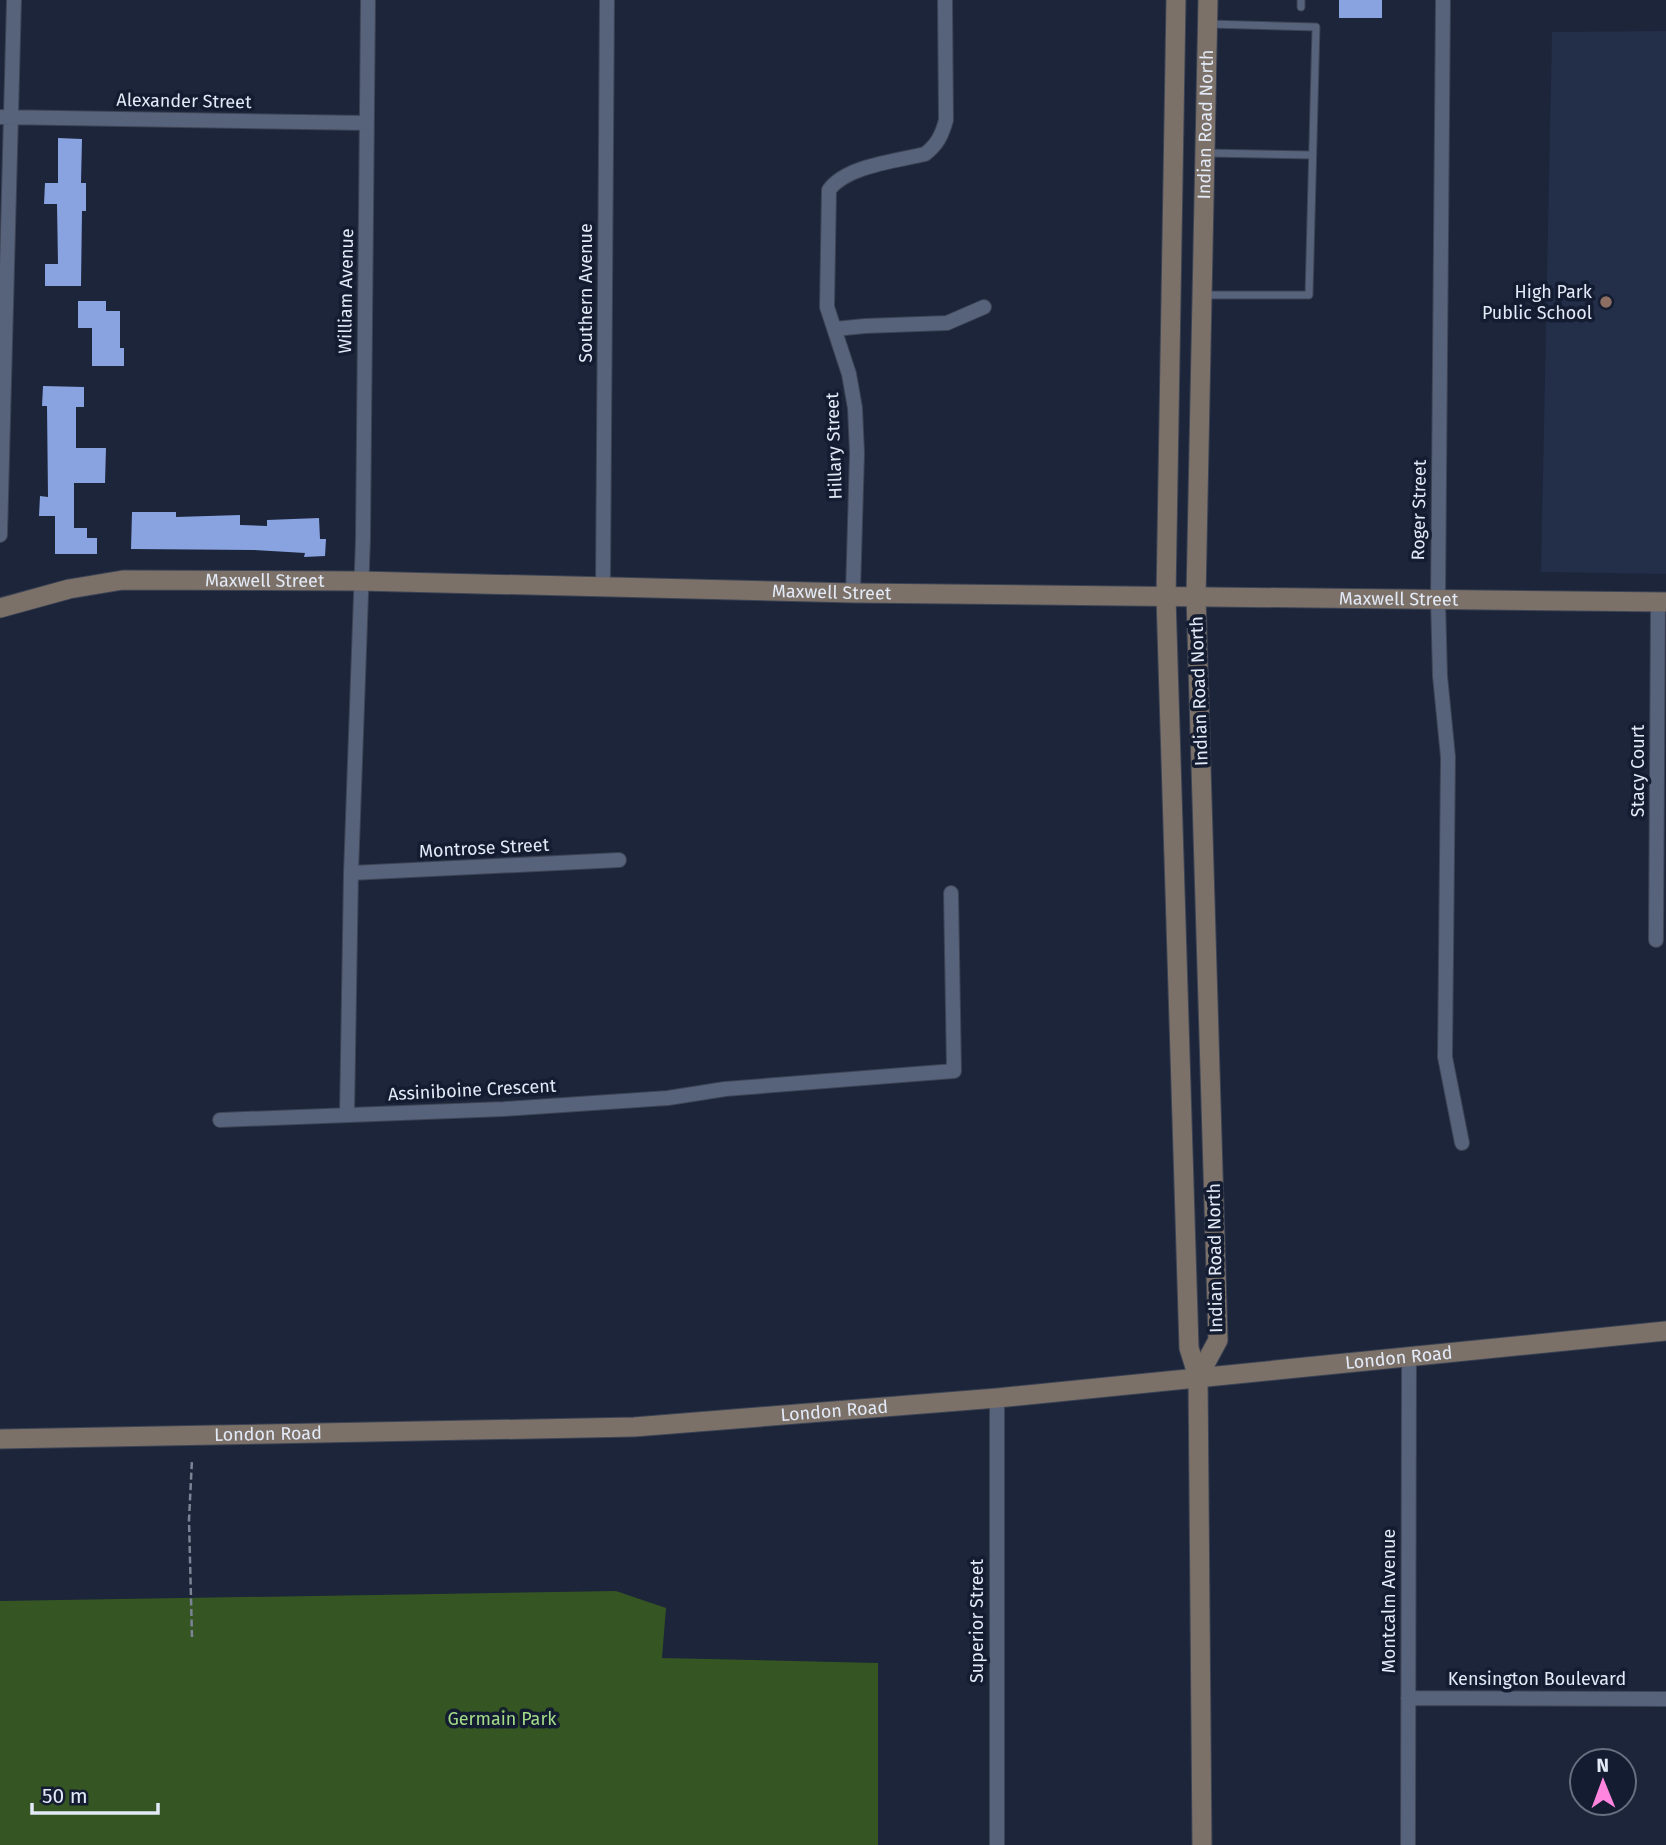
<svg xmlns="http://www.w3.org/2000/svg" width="1666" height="1845" viewBox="0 0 1666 1845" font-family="'Fira Sans',sans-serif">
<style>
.built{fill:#232e49}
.green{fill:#355523}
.building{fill:#89a3e1}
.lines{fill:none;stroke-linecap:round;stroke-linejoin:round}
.lane-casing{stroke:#3c4354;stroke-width:9}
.street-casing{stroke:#3c4354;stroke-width:16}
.secondary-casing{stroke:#3c4354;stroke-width:21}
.path{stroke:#7b8394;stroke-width:2.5;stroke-dasharray:7 3.5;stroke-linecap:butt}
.lane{stroke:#57627b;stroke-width:7}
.street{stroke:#57627b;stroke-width:14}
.secondary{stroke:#7c7168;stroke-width:19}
.education-dot{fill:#8d6e63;stroke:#131c30;stroke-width:2.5}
.labels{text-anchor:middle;stroke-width:7;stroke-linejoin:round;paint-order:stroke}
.street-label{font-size:18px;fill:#e2e9f7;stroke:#131c30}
.poi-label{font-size:18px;fill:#e2e9f7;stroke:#131c30;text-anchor:end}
.park-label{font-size:18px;fill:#a3db88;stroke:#131c30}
</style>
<rect width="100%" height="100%" fill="#1c253a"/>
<path class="built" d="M 1666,31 L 1666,574 L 1541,572 L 1552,32 Z"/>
<path class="green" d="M 616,1591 L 666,1608 L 662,1658 L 878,1663 L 878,1845 L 0,1845 L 0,1601 Z"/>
<path class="building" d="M 1339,0 L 1382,0 L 1382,18 L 1339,18 Z
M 58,138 L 82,139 L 81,183 L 86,183 L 86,211 L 82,211 L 81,286 L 45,286 L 45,264 L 58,264 L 57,204 L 44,204 L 45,183 L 58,183 Z
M 78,301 L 106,301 L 106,311 L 120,311 L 120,348 L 124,348 L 124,366 L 92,366 L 92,328 L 78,328 Z
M 43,386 L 84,387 L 84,407 L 76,407 L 76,448 L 106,448 L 105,483 L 74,483 L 74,528 L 87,528 L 87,538 L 97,538 L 97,554 L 55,554 L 55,516 L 39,516 L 40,496 L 48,497 L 47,406 L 42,406 Z
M 132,512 L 176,512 L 176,517 L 240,515 L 240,525 L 267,526 L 267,520 L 319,518 L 320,539 L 326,539 L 325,556 L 304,557 L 305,553 L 254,550 L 131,549 Z"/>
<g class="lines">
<g class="lane-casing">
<path id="lane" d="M 1301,7 L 1301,0
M 1208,153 L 1312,155
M 1203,295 L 1309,295 L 1316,27 L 1208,24"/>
</g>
<g class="street-casing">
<path id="street" d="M 1443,0 L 1438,600 L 1440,676 L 1448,757 L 1445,1057 L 1462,1143
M 0,117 L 367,123
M 835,329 L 865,326 L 947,323 L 984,307
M 0,535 L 14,0
M 603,586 L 607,0
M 853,593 L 857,453 L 855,408 L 849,374 L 827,307 L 829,190 C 846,166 896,161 925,154 C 937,145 942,135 946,120 L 945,0
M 351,873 L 619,860
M 1656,940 L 1658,602
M 347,1115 L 351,873 L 363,539 L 368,0
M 220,1120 L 504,1109 L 668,1098 L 725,1089 L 954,1071 L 951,893
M 1408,1698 L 1666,1699
M 997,1845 L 997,1398
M 1408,1845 L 1409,1357"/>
</g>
<g class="secondary-casing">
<g id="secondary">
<path d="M 1176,0 L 1166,597 L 1189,1348 L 1198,1377 L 1202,1845"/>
<path id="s1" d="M 0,608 L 69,589 L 123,580 L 360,581 L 853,593 L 1666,602"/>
<path id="s2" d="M 1198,1377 L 1218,1340 L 1196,597 L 1208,0"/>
<path id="s3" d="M 0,1439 L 634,1427 L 997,1398 L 1666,1331"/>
</g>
</g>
<path class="path" d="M 192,1637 L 189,1520 L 192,1459"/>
<use href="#lane" class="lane"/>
<use href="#street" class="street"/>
<use href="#secondary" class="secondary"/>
</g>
<circle class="education-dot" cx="1606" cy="302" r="7"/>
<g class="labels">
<g class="street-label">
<text transform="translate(184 101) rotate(1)" y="6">Alexander Street</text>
<text dy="6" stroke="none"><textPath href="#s2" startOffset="1258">Indian Road North</textPath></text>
<text transform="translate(346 291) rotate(-89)" y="6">William Avenue</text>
<text transform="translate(586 293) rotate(-90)" y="6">Southern Avenue</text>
<text transform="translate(834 446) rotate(-92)" y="6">Hillary Street</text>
<text transform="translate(1419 510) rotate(-89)" y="6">Roger Street</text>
<text dy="6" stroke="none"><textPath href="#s1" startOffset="268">Maxwell Street</textPath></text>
<text dy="6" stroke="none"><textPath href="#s1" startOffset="835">Maxwell Street</textPath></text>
<text dy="6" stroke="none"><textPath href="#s1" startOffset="1402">Maxwell Street</textPath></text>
<text transform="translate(1199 691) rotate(-92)" y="6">Indian Road North</text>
<text transform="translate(1638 771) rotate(-90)" y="6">Stacy Court</text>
<text transform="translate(484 848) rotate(-3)" y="6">Montrose Street</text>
<text transform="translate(472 1090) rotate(-3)" y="6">Assiniboine Crescent</text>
<text transform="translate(1215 1258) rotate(-91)" y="6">Indian Road North</text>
<text dy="6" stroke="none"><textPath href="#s3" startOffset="1402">London Road</textPath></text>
<text dy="6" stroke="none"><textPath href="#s3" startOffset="835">London Road</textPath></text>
<text dy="6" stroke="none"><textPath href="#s3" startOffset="268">London Road</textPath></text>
<text transform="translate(1389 1601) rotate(-90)" y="6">Montcalm Avenue</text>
<text transform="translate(977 1621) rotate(-90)" y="6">Superior Street</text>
<text x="1537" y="1685">Kensington Boulevard</text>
</g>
<g class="poi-label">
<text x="1592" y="298">High Park<tspan x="1592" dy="21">Public School</tspan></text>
</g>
<g class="park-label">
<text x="502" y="1725">Germain Park</text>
</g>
</g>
<g transform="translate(1603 1782) rotate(359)"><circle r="33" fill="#131c30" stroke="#666e80" stroke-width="2"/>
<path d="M0-5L12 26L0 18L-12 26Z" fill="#ff85df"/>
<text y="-10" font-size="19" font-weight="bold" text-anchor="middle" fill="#e2e9f7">N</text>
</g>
<path d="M32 1803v10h126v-10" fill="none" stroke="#e2e9f7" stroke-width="3.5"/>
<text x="42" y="1803" font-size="21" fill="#e2e9f7" stroke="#131c30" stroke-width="5" paint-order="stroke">50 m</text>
</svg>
